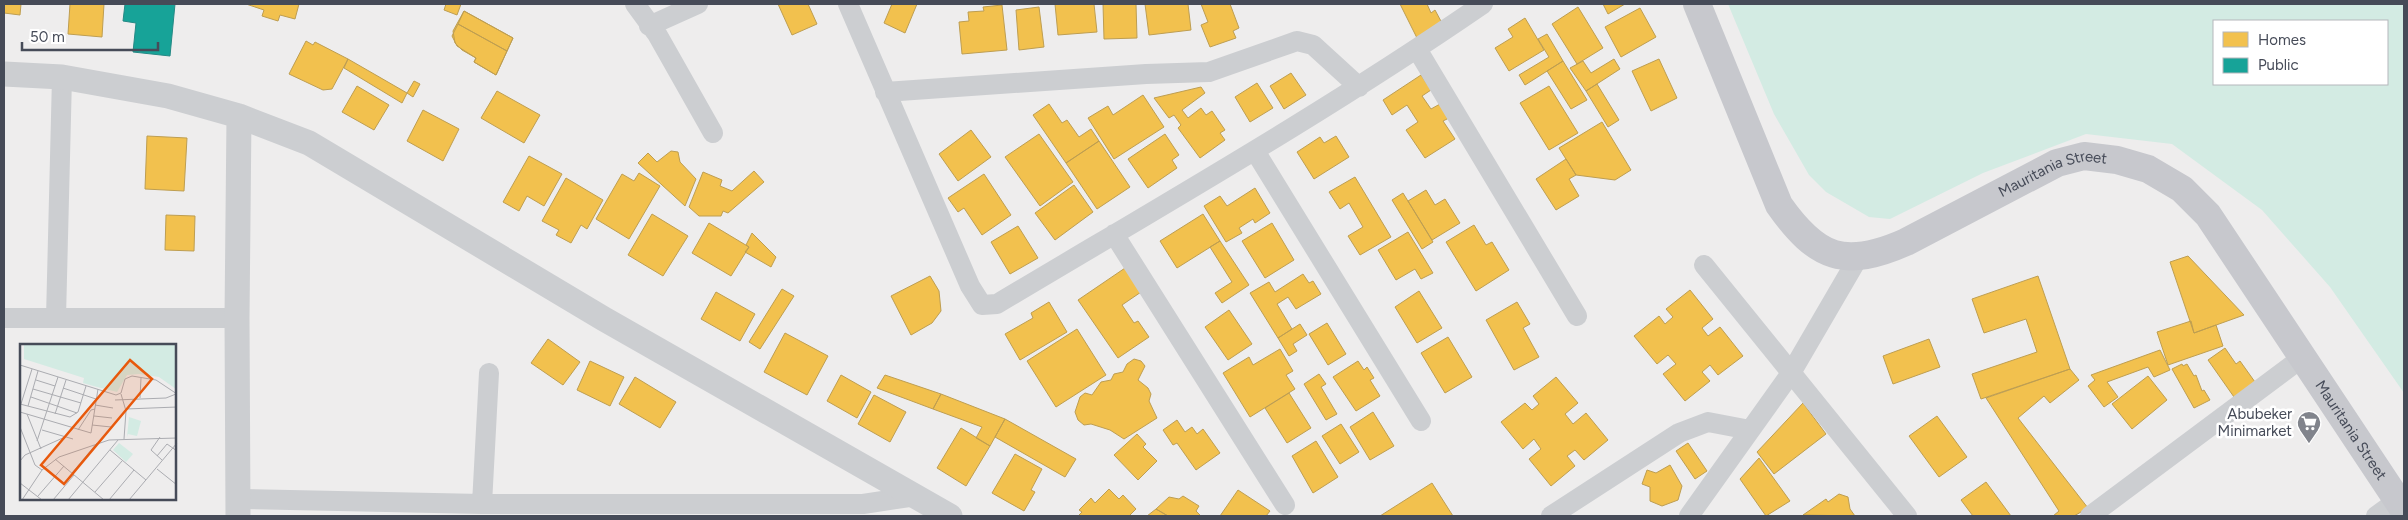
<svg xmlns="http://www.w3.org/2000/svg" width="2408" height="520" viewBox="0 0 2408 520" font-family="Figtree,sans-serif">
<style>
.green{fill:#d3ebe3;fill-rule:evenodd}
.homes{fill:#f2c14e;stroke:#be9e51}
.public{fill:#17a398;stroke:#258985}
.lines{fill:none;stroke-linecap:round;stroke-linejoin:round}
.minor{stroke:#ccced1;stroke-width:20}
.tertiary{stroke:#ccced1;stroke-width:25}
.primary{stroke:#c7c8cd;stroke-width:28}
.labels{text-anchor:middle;stroke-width:5;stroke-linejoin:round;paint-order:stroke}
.street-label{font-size:15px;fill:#464b58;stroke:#fff}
.poi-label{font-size:15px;fill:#464b58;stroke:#fff;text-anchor:end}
.inset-road{fill:none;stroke:#abacb1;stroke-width:1}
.view{fill:#e8590c;fill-opacity:0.15;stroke:#e8590c;stroke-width:2.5}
.inset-edge{fill:none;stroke:#464b58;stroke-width:2.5}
</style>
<rect width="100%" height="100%" fill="#eeeded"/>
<path class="green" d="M 1728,4 L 2404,4 L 2404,393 L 2330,287 L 2262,210 L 2172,144 L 2086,134 L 1983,173 L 1890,219 L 1869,217 L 1845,203 L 1826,192 L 1809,175 L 1774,114 ZM 2214,21 L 2387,21 L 2387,84 L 2214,84 Z"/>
<path class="homes" d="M 4,4 L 21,4 L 20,15 L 4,13 Z
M 70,4 L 104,4 L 102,37 L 68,34 Z
M 246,4 L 299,4 L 295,19 L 280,15 L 278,21 L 262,16 L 264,10 Z
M 446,4 L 461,4 L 457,15 L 444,10 Z
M 778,4 L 808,4 L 817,24 L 792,35 Z
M 892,4 L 917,4 L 905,33 L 884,23 Z
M 1055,4 L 1094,4 L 1097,32 L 1058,35 Z
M 1103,4 L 1136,4 L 1137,38 L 1104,39 Z
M 1145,4 L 1188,4 L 1191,30 L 1149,35 Z
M 1201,4 L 1230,4 L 1239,28 L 1233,31 L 1236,38 L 1210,47 L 1201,25 L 1208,22 Z
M 1400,4 L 1427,4 L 1431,13 L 1435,10 L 1443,25 L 1417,38 Z
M 1603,4 L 1625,4 L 1608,14 Z
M 1002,5 L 1007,50 L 962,54 L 959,22 L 969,21 L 968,12 L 984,11 L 983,7 Z
M 1039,7 L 1044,47 L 1019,50 L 1016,10 Z
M 1578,7 L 1603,48 L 1577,64 L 1552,24 Z
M 1640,8 L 1656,37 L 1621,57 L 1605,27 Z
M 464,11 L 513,38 L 496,75 L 474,62 L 476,58 L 462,50 L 455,43 L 453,31 Z
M 464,11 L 513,38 L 507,51 L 458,24 Z
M 1525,18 L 1544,50 L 1509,71 L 1495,48 L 1513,37 L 1508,29 Z
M 458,24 L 507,51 L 496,75 L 474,62 L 476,58 L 457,46 L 452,36 Z
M 1547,34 L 1563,61 L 1525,85 L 1519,75 L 1549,57 L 1538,39 Z
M 306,41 L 313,45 L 315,42 L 348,59 L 332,89 L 323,90 L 289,74 Z
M 348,59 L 407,93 L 402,103 L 344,68 Z
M 1614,59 L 1620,69 L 1586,91 L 1570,68 L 1583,61 L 1591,73 Z
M 1659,59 L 1677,98 L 1651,111 L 1632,71 Z
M 1563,61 L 1587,100 L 1571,109 L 1547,71 Z
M 1291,73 L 1306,95 L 1284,109 L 1270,86 Z
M 1421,75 L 1431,90 L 1422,96 L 1431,109 L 1440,104 L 1449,118 L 1443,121 L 1455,139 L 1425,158 L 1406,130 L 1418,122 L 1407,105 L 1392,115 L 1383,100 Z
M 414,81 L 420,84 L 413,97 L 407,93 Z
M 1257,83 L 1273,108 L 1250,122 L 1235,97 Z
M 1597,84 L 1619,120 L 1608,127 L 1586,91 Z
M 357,86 L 389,105 L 374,130 L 342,112 Z
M 1549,86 L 1578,133 L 1549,150 L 1520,103 Z
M 1201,87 L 1205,93 L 1182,110 L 1188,118 L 1201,108 L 1206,115 L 1212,111 L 1225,130 L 1220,133 L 1225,140 L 1200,158 L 1178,128 L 1181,125 L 1174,115 L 1169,118 L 1154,98 Z
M 497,91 L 540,115 L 524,143 L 481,118 Z
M 1143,95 L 1164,127 L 1114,159 L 1088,118 L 1108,106 L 1113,115 Z
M 1049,104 L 1062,123 L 1067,120 L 1079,137 L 1091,129 L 1099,141 L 1066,163 L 1033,115 Z
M 423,110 L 459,129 L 443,161 L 407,141 Z
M 1602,122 L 1631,170 L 1615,180 L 1576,175 L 1559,148 Z
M 971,130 L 991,157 L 958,181 L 939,154 Z
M 1039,134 L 1073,182 L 1040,206 L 1005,157 Z
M 1165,134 L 1179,155 L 1172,160 L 1177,168 L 1148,188 L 1128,159 Z
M 147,136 L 187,138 L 184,191 L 145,189 Z
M 1336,136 L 1349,157 L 1314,179 L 1297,152 L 1320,137 L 1324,143 Z
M 1099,141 L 1130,187 L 1097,209 L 1066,163 Z
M 671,151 L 678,152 L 680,162 L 696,179 L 685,206 L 638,163 L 648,153 L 657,162 Z
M 529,156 L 562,174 L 544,206 L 527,196 L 519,211 L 503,202 Z
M 1566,159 L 1576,175 L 1569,179 L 1579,196 L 1556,210 L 1536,179 Z
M 754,171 L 764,182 L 728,213 L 723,211 L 721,216 L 699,216 L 689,207 L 703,172 L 722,180 L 720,186 L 732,191 Z
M 639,173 L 660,186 L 629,239 L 596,219 L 622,174 L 634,181 Z
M 984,174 L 1011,215 L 982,235 L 964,208 L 958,212 L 948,198 Z
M 1355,177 L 1391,237 L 1360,255 L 1348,236 L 1363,227 L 1349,203 L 1340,209 L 1329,192 Z
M 566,178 L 603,200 L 587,229 L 581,225 L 571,243 L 556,235 L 559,230 L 542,221 Z
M 1074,185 L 1093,212 L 1055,240 L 1035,213 Z
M 1255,188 L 1270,213 L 1255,223 L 1253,219 L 1239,228 L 1242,233 L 1226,242 L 1204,206 L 1220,196 L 1227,206 Z
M 1426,190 L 1435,205 L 1445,199 L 1460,223 L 1432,240 L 1408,201 Z
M 1403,193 L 1433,242 L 1422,249 L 1392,200 Z
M 652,214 L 688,236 L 663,276 L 628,255 Z
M 1203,214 L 1220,241 L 1177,268 L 1160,241 Z
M 166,215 L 195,216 L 194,251 L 165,250 Z
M 709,223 L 749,247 L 731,276 L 692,253 Z
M 1272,223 L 1294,260 L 1265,278 L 1242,241 Z
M 1474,225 L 1486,245 L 1492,242 L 1509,270 L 1476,291 L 1446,242 Z
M 1018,226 L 1038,258 L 1010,274 L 991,242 Z
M 1408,232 L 1433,273 L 1421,279 L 1415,269 L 1396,280 L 1378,250 Z
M 752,233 L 776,257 L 771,267 L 745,252 L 749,247 L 746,245 Z
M 1220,241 L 1249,285 L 1222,303 L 1215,293 L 1232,282 L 1210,247 Z
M 2188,256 L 2244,315 L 2194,333 L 2170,262 Z
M 1128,266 L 1144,290 L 1122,305 L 1134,323 L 1138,321 L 1149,337 L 1118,358 L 1078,300 Z
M 1303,274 L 1309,283 L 1313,281 L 1321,294 L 1296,309 L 1288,297 L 1277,304 L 1292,329 L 1278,338 L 1250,293 L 1269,282 L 1275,292 Z
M 930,276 L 939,291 L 941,311 L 932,323 L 911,335 L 891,296 Z
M 2038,276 L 2070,369 L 1981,399 L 1972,374 L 2037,352 L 2026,319 L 1984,333 L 1972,299 Z
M 782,289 L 794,296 L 760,349 L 749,342 Z
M 1690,290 L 1713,319 L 1702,328 L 1708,336 L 1720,327 L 1743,356 L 1718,375 L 1710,365 L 1702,372 L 1710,381 L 1685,401 L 1663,374 L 1676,364 L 1668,355 L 1657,364 L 1634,336 L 1659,316 L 1665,324 L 1673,317 L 1666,309 Z
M 1419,291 L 1442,328 L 1417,343 L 1395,307 Z
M 716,292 L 755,314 L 740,341 L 701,319 Z
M 1049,302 L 1067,332 L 1020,360 L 1005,334 L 1033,318 L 1031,313 Z
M 1517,302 L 1530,324 L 1523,328 L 1539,357 L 1514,370 L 1486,320 Z
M 1229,310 L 1252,344 L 1228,360 L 1205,327 Z
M 2191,321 L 2194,333 L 2216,325 L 2223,346 L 2168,365 L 2157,332 Z
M 1327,323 L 1346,354 L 1328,365 L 1309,334 Z
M 1300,324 L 1307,335 L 1293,344 L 1297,351 L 1289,356 L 1278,338 Z
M 1077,329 L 1106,375 L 1056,407 L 1027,361 Z
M 785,333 L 828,356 L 807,395 L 764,372 Z
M 1448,337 L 1472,377 L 1445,393 L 1421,353 Z
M 548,339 L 580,362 L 563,385 L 531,363 Z
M 1929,339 L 1940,367 L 1893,384 L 1883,356 Z
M 2225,348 L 2236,364 L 2240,361 L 2255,382 L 2234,397 L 2208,360 Z
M 1280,349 L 1293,371 L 1286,375 L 1295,389 L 1250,417 L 1223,373 L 1249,357 L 1253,365 Z
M 2160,350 L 2170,370 L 2154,377 L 2148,367 L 2107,382 L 2118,397 L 2104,407 L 2088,386 L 2095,380 L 2091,375 Z
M 1134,359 L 1141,361 L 1145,366 L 1138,380 L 1148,388 L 1151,394 L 1149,401 L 1157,418 L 1124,439 L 1110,430 L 1091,424 L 1084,425 L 1078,420 L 1075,412 L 1080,397 L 1085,393 L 1092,395 L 1101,382 L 1111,380 L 1114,374 L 1123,372 L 1127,364 Z
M 590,361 L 624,377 L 610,406 L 577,390 Z
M 1358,361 L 1364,370 L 1367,367 L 1374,378 L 1370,380 L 1380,396 L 1356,411 L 1333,377 Z
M 2182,364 L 2183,366 L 2187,364 L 2194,376 L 2196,375 L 2202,391 L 2204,390 L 2210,400 L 2194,408 L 2172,369 Z
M 2070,369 L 2079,380 L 2050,403 L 2044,396 L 2018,418 L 2088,508 L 2074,516 L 2053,516 L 2059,511 L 1986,398 Z
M 1319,374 L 1326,384 L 1321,387 L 1337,414 L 1326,420 L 1304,384 Z
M 841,375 L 871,392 L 857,418 L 827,401 Z
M 885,375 L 941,394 L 933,409 L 877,388 Z
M 2148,376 L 2167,400 L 2132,429 L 2112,404 Z
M 635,377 L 676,402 L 660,428 L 619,404 Z
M 1556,377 L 1578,403 L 1565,414 L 1573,424 L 1586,413 L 1608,440 L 1584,460 L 1575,450 L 1567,456 L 1575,466 L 1551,486 L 1529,459 L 1541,449 L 1534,439 L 1523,449 L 1501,422 L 1525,403 L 1532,410 L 1539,404 L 1533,396 Z
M 1289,393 L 1311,428 L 1287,443 L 1265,408 Z
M 941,394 L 1005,419 L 990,446 L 976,438 L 982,427 L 933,409 Z
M 874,395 L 906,412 L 890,442 L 858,424 Z
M 1803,403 L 1826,434 L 1774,474 L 1757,452 Z
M 1373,412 L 1394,446 L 1370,460 L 1350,427 Z
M 1937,416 L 1967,457 L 1939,477 L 1909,436 Z
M 1005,419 L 1076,459 L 1065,477 L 995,437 Z
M 1177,420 L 1185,432 L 1192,427 L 1197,434 L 1203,429 L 1220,453 L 1196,470 L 1177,443 L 1173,445 L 1163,430 Z
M 1341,424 L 1359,452 L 1340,464 L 1322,436 Z
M 961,428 L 990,446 L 966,486 L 937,468 Z
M 1137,434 L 1146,444 L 1143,447 L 1157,461 L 1138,480 L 1114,455 Z
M 1316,441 L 1338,477 L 1313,493 L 1292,456 Z
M 1688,443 L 1707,471 L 1695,479 L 1676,451 Z
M 1015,454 L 1042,469 L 1031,490 L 1035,492 L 1024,511 L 992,493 Z
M 1759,458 L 1790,501 L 1766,516 L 1740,479 Z
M 1670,465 L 1682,486 L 1678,500 L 1662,506 L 1650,501 L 1650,487 L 1642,484 L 1647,470 L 1656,473 Z
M 1986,482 L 2011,516 L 1973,516 L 1961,500 Z
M 1432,483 L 1453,516 L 1380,516 Z
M 1109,489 L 1119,499 L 1123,495 L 1136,509 L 1129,516 L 1078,516 L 1082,512 L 1079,510 L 1091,498 L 1095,503 Z
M 1238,490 L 1270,511 L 1266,516 L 1220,516 Z
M 1839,494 L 1848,497 L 1850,509 L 1855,516 L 1803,515 L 1826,499 L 1828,502 Z
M 1183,496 L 1199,506 L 1196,511 L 1201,516 L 1168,516 L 1156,509 L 1169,497 L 1179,499 Z
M 1156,509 L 1168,516 L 1147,516 Z"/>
<path class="public" d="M 125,4 L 175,4 L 170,56 L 133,52 L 136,23 L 123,21 Z"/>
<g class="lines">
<path class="minor" d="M 635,4 L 657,34 L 713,133
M 848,4 L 970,286 L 982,305 L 997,304 C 1161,206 1326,112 1483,4
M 649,26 L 698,4
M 1417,49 L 1577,316
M 885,92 L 1146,74 L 1209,72 L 1297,41 L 1313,45 L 1359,87
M 1255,151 L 1421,421
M 1114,234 L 1285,505
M 1704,265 L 1907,516
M 4,318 L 237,318
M 56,318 L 62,77
M 238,499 L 482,504 L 863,504 L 916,496
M 482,504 L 489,373
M 1551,516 L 1679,433 L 1708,422 L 1750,430
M 1689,516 L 1791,373 L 1858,258
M 2090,516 L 2303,357
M 2376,516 L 2398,500"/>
<path class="tertiary" d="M 4,74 L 62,77 L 168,96 L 239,116 L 309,143 L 604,319 L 950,516
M 238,516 L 237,318 L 239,116"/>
<path class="primary" id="s1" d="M 1697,4 L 1779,205 C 1817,259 1845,269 1906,242 L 2057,163 L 2084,156 L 2117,160 L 2148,169 L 2182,189 L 2208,215 L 2404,510"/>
</g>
<defs>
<g id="supermarket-pin" transform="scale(1.25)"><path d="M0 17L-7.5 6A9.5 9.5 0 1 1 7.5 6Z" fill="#81848c" stroke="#fff"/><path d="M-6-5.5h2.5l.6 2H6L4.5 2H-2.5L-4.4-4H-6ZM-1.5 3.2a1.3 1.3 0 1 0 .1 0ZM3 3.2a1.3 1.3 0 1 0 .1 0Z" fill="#fff"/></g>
</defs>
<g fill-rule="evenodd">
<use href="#supermarket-pin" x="2309" y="423"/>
</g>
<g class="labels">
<g class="street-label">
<text dy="5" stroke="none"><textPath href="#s1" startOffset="530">Mauritania Street</textPath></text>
<text dy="5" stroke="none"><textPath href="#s1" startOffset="965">Mauritania Street</textPath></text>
</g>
<g class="poi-label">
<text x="2292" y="419">Abubeker<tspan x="2292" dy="17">Minimarket</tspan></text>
</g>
</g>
<g transform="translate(20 344)">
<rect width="156" height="156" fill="#eeeded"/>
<path d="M 4,1 L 156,1 L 156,45 L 139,33 L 119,30 L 107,31 L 97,48 L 77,43 L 63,39 L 64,34 L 4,15 ZM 109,73 L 121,77 L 117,92 L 108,90 L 107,93 ZM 99,99 L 113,110 L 106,118 L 93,106 Z" fill="#d3ebe3"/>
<path class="inset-road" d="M 0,21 L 96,51 L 101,49 L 105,35 L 112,32 L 136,36 L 157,50M 16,36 L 35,42M 43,44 L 76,55M 13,45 L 61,59M 101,50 L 106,67 L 104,95M 11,53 L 57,69M 120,54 L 121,34M 95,56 L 146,54 L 156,50M 0,60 L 50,73 L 58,68 L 66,42M 75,61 L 93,64M 8,62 L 18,27M 0,63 L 12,25M 106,65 L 157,63M 0,68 L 71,89 L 78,45M 7,70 L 21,105M 35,70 L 46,36M 74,72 L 92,74M 72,81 L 91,83M 0,83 L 15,121 L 22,126M 22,86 L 53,95M 58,86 L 71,66 L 75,65M 140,93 L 131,106 L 142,116M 17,97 L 38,33M 90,106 L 126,136M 137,112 L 147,100 L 157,107M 35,115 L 84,156M 0,117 L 5,111 L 45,93M 137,125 L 157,141M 52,129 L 77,99M 0,139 L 22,156M 75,148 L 102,117M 18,152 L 44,122M 2,156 L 22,126 L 39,113 L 89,96 L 157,94M 33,156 L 54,131M 48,156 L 98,96M 89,156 L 114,126M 109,156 L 157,99"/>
<path class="view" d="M 110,16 L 132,35 L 44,140 L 21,121 Z"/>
<rect width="156" height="156" class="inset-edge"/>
</g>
<rect width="2408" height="520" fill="none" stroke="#464b58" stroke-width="10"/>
<rect x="2213" y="20" width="175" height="65" fill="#ffffff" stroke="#b5b7bc"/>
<rect x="2223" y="32" width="25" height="15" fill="#f2c14e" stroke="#b5b7bc"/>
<text x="2258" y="45" font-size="15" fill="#464b58">Homes</text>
<rect x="2223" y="58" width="25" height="15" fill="#17a398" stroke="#b5b7bc"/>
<text x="2258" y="70" font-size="15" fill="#464b58">Public</text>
<path d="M22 42v8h136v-8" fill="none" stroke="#464b58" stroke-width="2.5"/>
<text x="30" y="42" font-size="15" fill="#464b58" stroke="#ffffff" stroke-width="4" paint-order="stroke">50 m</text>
</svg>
